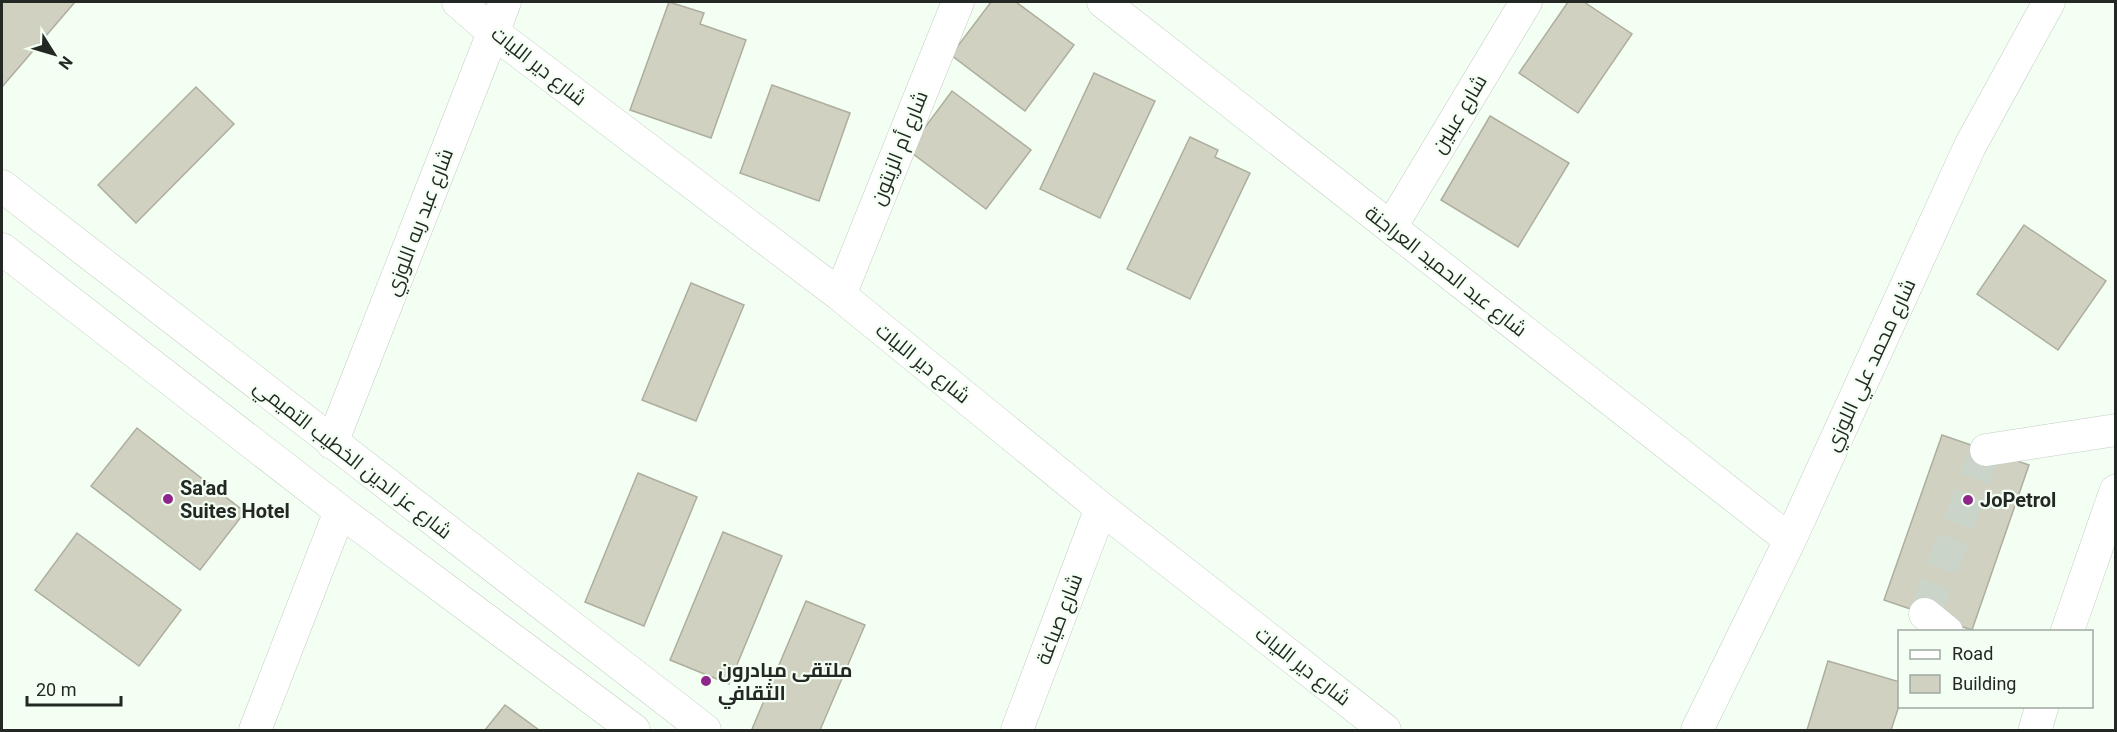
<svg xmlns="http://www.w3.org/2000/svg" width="2117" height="732" viewBox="0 0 2117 732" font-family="Roboto,Cairo,sans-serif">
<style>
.building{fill:#d1d1c2;stroke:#aeae9f;stroke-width:1.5}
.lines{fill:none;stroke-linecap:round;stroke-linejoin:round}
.minor-tunnel{stroke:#cad4c9;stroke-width:32;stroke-dasharray:32 16;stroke-linecap:butt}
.minor-casing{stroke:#c2cdc1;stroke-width:33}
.major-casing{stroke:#c2cdc1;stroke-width:34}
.minor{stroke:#fff;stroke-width:32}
.major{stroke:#fff;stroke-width:33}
.poi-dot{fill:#8e268b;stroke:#f3fff2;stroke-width:2}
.labels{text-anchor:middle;stroke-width:4.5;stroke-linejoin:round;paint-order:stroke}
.street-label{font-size:20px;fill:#242824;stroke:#f3fff2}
.poi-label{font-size:20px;font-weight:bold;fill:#242824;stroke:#f3fff2;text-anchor:start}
</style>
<rect width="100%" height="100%" fill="#f3fff2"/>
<path class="building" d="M 2,2 L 75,2 L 2,87 Z
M 669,2 L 704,13 L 700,24 L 746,40 L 711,138 L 630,110 Z
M 991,2 L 1016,2 L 1074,45 L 1025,111 L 951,55 Z
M 1568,2 L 1584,2 L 1632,34 L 1578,113 L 1519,73 Z
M 1094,73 L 1155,101 L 1100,218 L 1040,189 Z
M 772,85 L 850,113 L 819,201 L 740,173 Z
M 196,87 L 234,124 L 136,223 L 98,185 Z
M 952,91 L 1031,150 L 986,209 L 908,150 Z
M 1490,116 L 1569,163 L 1518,247 L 1441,200 Z
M 1190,137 L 1218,150 L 1215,157 L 1250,173 L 1190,299 L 1127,269 Z
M 2024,225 L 2106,281 L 2058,350 L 1977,294 Z
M 691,283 L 744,305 L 696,421 L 642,400 Z
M 137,428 L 245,512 L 200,570 L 91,486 Z
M 1942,435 L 2029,465 L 1972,630 L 1884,600 Z
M 638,473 L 697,497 L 644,626 L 585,602 Z
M 723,532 L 782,556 L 729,684 L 670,660 Z
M 77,533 L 181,610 L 139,666 L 35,590 Z
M 806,601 L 865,625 L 820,730 L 755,730 L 752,729 Z
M 1828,661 L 1900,682 L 1900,703 L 1891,730 L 1807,730 Z
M 505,705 L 539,730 L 485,730 Z"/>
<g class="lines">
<path class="minor-tunnel" d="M 1925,614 L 1986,450"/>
<g class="minor-casing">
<path id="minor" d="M 458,2 L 493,32 L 840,295 L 1101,508 L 1385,730
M 1103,2 L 1790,540
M 2,186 L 705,730
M 1391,227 L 1526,2
M 2,249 L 340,511 L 634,730
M 840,295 L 958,2
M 332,443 L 505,2
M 1986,450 L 2116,430
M 1925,614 L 1947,632
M 255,730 L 340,511
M 1017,730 L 1101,508
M 1697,730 L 1790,540 L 1970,146 L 2049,2"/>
</g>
<g class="major-casing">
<path id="major" d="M 2067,632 L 2116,491
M 2035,730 L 2042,706"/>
</g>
<use href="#minor" class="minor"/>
<use href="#major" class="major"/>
</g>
<g class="poi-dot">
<circle cx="168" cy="499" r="6"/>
<circle cx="1968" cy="500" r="6"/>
<circle cx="706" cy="681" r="6"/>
</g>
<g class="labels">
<g class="street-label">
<text transform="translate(539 66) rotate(38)" y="7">شارع دير الليات</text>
<text transform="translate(1459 114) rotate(-59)" y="7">شارع عبلين</text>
<text transform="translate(899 148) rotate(-68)" y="7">شارع أم الزيتون</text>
<text transform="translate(419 222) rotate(-69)" y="7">شارع عبد ربه اللوزي</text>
<text transform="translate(1446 271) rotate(38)" y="7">شارع عبد الحميد العراجنة</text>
<text transform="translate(923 363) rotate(39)" y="7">شارع دير الليات</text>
<text transform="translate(1870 365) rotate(-65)" y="7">شارع محمد علي اللوزي</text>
<text transform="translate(353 459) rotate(38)" y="7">شارع عز الدين الخطيب التميمي</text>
<text transform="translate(1059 619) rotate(-69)" y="7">شارع صياغة</text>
<text transform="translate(1303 666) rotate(38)" y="7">شارع دير الليات</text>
</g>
<g class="poi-label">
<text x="180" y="495">Sa'ad<tspan x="180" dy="23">Suites Hotel</tspan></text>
<text x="1980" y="507">JoPetrol</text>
<text x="718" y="677">ملتقى مبادرون<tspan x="718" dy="23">الثقافي</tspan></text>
</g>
</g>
<rect width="2117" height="732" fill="none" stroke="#242824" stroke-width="6"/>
<rect x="1898" y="630" width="195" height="78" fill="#f3fff2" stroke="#a0a9a0" stroke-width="1.5"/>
<rect x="1910" y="650" width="30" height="9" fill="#ffffff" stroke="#a0a9a0" stroke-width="1.5"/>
<text x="1952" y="660" font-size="18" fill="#242824">Road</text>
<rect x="1910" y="675" width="30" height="18" fill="#d1d1c2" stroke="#a0a9a0" stroke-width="1.5"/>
<text x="1952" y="690" font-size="18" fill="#242824">Building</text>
<g transform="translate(54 54) rotate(127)" stroke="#f3fff2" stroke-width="4.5" paint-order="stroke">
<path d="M0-4.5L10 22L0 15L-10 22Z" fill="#242824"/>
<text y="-9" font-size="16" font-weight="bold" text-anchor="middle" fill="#242824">N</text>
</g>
<path d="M27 696v9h94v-9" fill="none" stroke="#242824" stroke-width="3"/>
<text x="36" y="696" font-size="18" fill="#242824" stroke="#f3fff2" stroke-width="4.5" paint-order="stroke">20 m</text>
</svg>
